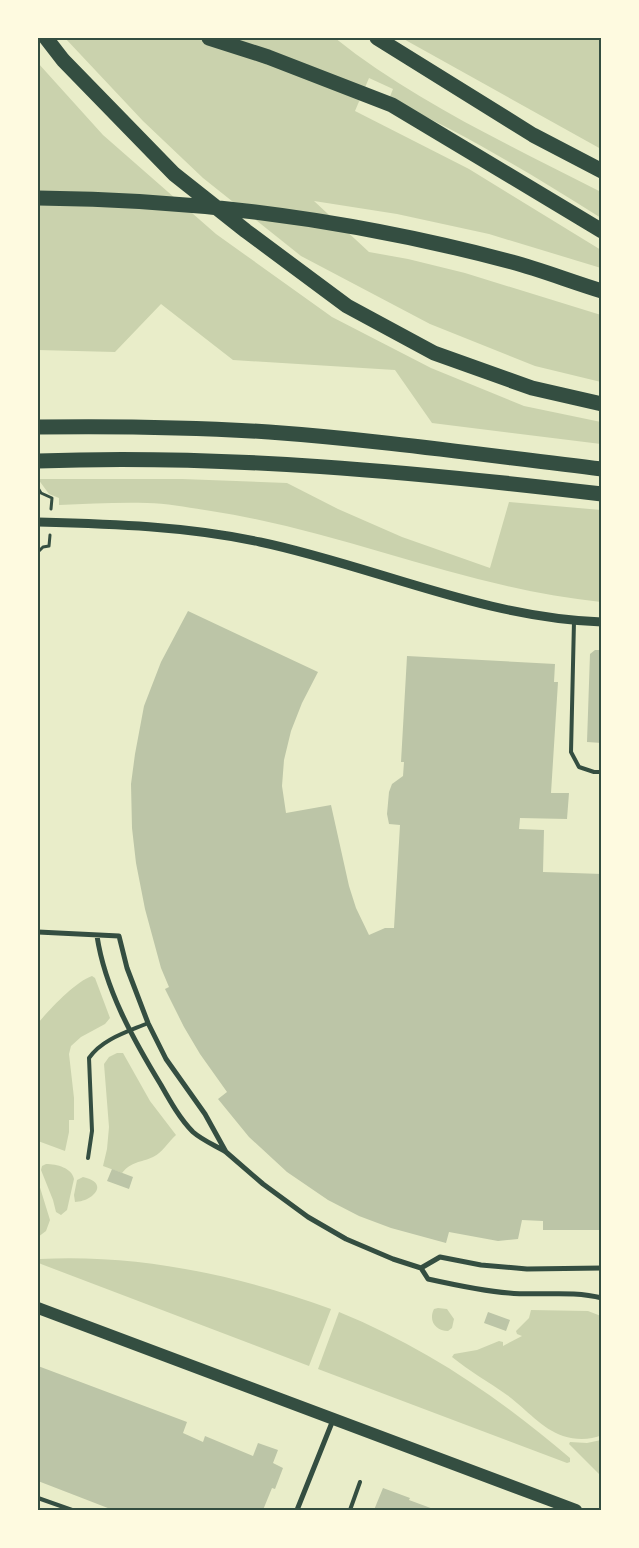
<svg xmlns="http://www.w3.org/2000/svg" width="639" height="1548" viewBox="0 0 639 1548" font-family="'Nunito Sans',sans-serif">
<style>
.green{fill:#cad2ad}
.building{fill:#bcc5a7}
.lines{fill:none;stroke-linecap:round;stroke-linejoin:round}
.path{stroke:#344e41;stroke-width:3}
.service{stroke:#344e41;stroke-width:4}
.minor{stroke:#344e41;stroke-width:5}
.tertiary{stroke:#344e41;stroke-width:9}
.primary{stroke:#344e41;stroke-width:12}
.motorway{stroke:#344e41;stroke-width:15}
.neatline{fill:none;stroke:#344e41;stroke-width:2}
</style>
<rect width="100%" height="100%" fill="#e9edc9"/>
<path class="green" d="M 65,38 L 335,38 C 415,102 510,145 601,192 L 601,218 C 533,175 463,133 389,99 L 393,89 L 369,78 L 355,111 L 469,169 L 601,250 L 601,268 L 489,234 L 397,214 L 314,201 L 369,252 L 408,259 L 465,273 L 601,315 L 601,382 L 535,366 L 430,324 L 301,256 L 203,178 L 143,121 Z
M 402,38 L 601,38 L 601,149 L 409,42 Z
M 38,63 L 103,135 L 216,234 L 332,317 L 431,368 L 524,406 L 601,422 L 601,444 L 432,423 L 395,370 L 233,360 L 161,304 L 115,352 L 38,350 Z
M 38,479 L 182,479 L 287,483 L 338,509 L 402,537 L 490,568 L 509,502 L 601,510 L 601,602 C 468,589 343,531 211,511 C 190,508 168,503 147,503 C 118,502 88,504 59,505 L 59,498 L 49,494 Z
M 92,976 L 95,978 L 110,1018 L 105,1024 L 81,1037 L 71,1046 L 69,1054 L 74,1098 L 74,1120 L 69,1120 L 69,1132 L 65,1151 L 38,1141 L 38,1023 C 50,1009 75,982 92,976 Z
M 117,1053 L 123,1053 L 150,1101 L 176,1135 C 168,1142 163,1152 153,1157 C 140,1163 132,1161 122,1173 L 103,1166 L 107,1149 L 109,1127 L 104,1064 L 109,1057 Z
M 46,1164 C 57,1164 72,1168 74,1179 L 67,1210 L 61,1215 L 56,1212 L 53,1200 L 41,1170 L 42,1166 Z
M 83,1177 C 111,1183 92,1202 75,1202 L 74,1195 L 77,1180 Z
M 38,1181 L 50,1220 L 46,1231 L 38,1237 Z
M 40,1259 C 139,1254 238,1275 331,1309 L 309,1366 L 41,1264 L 39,1263 Z
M 438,1308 L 447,1309 L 454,1319 L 452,1328 L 448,1331 C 436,1331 428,1321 434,1309 Z
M 531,1310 L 588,1311 L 601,1316 L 602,1435 C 590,1440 576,1440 563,1436 C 542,1429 525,1408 507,1395 C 489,1382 469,1371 452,1357 L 454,1354 L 477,1350 L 499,1341 L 503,1342 L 503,1346 L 522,1336 L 517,1334 L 516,1331 L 529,1318 Z
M 339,1312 C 425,1347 500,1398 570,1458 L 570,1462 L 567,1463 L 318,1369 Z
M 601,1440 L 601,1476 L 569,1444 L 570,1442 L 587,1443 Z"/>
<path class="building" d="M 188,611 L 318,672 L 302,703 L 291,731 L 284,760 L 282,786 L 286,813 L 331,805 L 349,886 L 356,908 L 369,935 L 385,928 L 394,928 L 400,825 L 389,824 L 387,814 L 389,792 L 392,784 L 403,776 L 404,762 L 401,762 L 407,656 L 555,664 L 554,682 L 558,682 L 551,793 L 569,793 L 567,819 L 520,818 L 519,829 L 544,830 L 543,872 L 602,874 L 602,1230 L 543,1230 L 543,1221 L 522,1220 L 518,1239 L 498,1241 L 449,1232 L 446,1243 L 391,1228 L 359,1216 L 328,1200 L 287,1172 L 249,1137 L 218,1099 L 227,1092 L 200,1054 L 184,1027 L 165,989 L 169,987 L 161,968 L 145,909 L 136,863 L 132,828 L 131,784 L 135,754 L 144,706 L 161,662 Z
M 595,650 L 602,650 L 602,743 L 587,742 L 590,654 Z
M 112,1169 L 133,1177 L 129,1189 L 107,1181 Z
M 488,1312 L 510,1320 L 506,1331 L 484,1323 Z
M 38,1366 L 187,1422 L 183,1433 L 203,1442 L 205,1436 L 253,1456 L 258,1443 L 278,1450 L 273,1463 L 283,1468 L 275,1489 L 272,1488 L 263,1510 L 113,1510 L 38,1481 Z
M 383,1488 L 410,1498 L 409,1500 L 436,1510 L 374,1510 Z"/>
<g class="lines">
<path class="path" d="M 38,488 L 41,493 L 52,498 L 51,509
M 38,552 L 43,547 L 49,546 L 50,535"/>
<path class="service" d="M 574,621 L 571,752 L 579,767 L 594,772 L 602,772
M 88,1158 L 92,1131 L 89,1058 C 102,1039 127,1032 148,1023
M 38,1498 L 72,1510
M 350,1510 L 360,1482"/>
<path class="minor" d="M 38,932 L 119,936 L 127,968 L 148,1023 L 166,1059 L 205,1114 L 226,1152 L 263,1184 L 308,1217 L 346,1239 L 393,1259 L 421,1268 L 428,1279 C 455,1285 482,1291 509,1293 C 540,1296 571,1290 602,1298
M 97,936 C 105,989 133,1039 161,1085 C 170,1101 180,1119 193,1132 C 202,1140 216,1146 226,1152
M 421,1268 L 440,1257 L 481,1265 L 527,1269 L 602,1268
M 297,1510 L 333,1420"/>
<path class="tertiary" d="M 38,522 C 112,524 186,526 260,542 C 374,566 483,618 602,622"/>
<path class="primary" d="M 38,1308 L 576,1510"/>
<path class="motorway" d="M 46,38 L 63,60 L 174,174 L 246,231 L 347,306 L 434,353 L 532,388 L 602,404
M 209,38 L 268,57 L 392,105 L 602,231
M 377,38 L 533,135 L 602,171
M 38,198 C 197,199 358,221 512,262 C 542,270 572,282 602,291
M 38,427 C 115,426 192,427 269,432 C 380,440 491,456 602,469
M 38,461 C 226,454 415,472 602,494"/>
</g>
<rect width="639" height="1548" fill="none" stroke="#fefae0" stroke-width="78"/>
<rect x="39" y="39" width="561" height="1470" class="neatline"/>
</svg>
